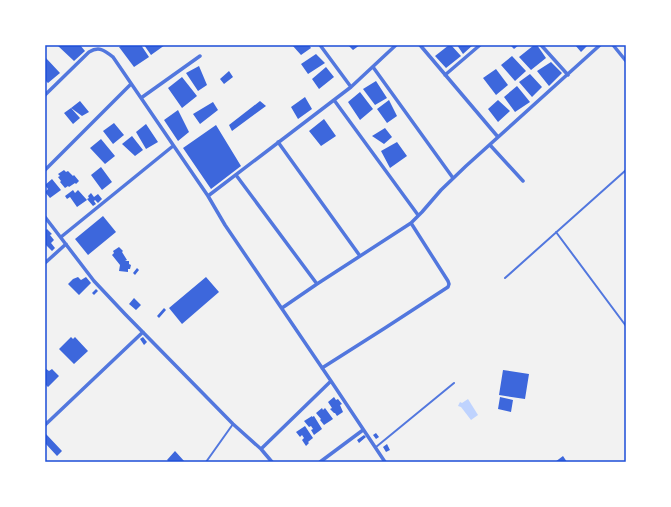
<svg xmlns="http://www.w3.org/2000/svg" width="671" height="507" viewBox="0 0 671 507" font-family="Spectral,serif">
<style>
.water{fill:#bfd3fe}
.building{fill:#3d67dc}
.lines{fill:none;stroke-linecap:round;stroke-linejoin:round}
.service{stroke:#5277de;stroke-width:2}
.minor{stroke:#5277de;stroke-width:3.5}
.neatline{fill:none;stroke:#1d4ed8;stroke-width:1.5}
</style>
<rect width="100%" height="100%" fill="#f2f2f2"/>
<path class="water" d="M 468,399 L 478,415 L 471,420 L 461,407 L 458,406 L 460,402 L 462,403 Z"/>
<path class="building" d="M 57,45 L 80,45 L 85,51 L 74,61 Z
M 123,45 L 141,45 L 149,57 L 134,67 L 119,47 Z
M 144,45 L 165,45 L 151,55 Z
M 292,45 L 309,45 L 311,48 L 301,55 Z
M 348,45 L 360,45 L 353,50 Z
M 449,45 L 451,45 L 461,56 L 446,68 L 435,56 Z
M 457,45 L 473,45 L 463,54 Z
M 510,45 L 519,45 L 514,49 Z
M 534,45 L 537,45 L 546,58 L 531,70 L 519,57 Z
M 575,45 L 588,45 L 581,52 Z
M 316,54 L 325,63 L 308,74 L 301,64 Z
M 512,56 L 526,71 L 515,81 L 501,65 Z
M 46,58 L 60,73 L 48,83 L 45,80 L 45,59 Z
M 551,62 L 562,73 L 549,86 L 537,71 Z
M 199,66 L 207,85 L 198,91 L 186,73 Z
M 326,67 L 334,77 L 319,89 L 312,79 Z
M 496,69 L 508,85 L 496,95 L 483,78 Z
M 229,71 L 233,77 L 224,84 L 220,79 Z
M 530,74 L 542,87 L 532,97 L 519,82 Z
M 182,77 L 197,96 L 182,108 L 168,88 Z
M 376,81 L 387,98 L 375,105 L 363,89 Z
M 517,86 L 530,102 L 515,112 L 504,97 Z
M 360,92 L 373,109 L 360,120 L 348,102 Z
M 305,97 L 312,109 L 298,119 L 291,107 Z
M 389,100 L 397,116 L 387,123 L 377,109 Z
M 498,100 L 510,111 L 498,122 L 488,109 Z
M 80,101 L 89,112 L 82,116 L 71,108 Z
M 260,101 L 266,106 L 232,131 L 229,125 Z
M 213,102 L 218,110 L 200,124 L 193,114 Z
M 71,108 L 80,118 L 73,124 L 64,113 Z
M 178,110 L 189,132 L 178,141 L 164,120 Z
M 324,119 L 336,136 L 321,146 L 309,131 Z
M 114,123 L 124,135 L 113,144 L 103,131 Z
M 146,124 L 158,142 L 146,149 L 136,132 Z
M 216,125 L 241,166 L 211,189 L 183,148 Z
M 385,128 L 392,137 L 384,144 L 372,136 Z
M 132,136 L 143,150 L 135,156 L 122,144 Z
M 101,139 L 115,156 L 105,164 L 90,148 Z
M 397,142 L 407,156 L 390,168 L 381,151 Z
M 101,167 L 112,182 L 102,190 L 91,175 Z
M 64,170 L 66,172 L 68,171 L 73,176 L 74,175 L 79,181 L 76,184 L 75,183 L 69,187 L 68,186 L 65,188 L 60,182 L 61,181 L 58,177 L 60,176 L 58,174 Z
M 52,179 L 61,190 L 50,198 L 45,192 L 48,189 L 45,185 Z
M 73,190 L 75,193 L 78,190 L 87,200 L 77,207 L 70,197 L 67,199 L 65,196 Z
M 91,193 L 94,197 L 98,194 L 102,199 L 98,203 L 95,200 L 94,201 L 96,204 L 93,206 L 87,199 L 89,198 L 88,196 Z
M 103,216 L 116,232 L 88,255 L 75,239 Z
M 47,229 L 52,234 L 50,235 L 54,240 L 51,243 L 55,248 L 52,251 L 45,244 L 45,231 Z
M 119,247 L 123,251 L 122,252 L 127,260 L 125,261 L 129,261 L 129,264 L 131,265 L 130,269 L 128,269 L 128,272 L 119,271 L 120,265 L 112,255 L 114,253 L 113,251 Z
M 137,268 L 139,270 L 135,275 L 133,273 Z
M 78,277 L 81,280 L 86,277 L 91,283 L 79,295 L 68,284 L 73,279 Z
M 206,277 L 219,292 L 182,324 L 169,308 Z
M 96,289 L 98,291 L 94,295 L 92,293 Z
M 134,298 L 141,305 L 136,310 L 129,304 Z
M 164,308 L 166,310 L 159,318 L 157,316 Z
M 71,337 L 73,339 L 75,337 L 88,351 L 74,364 L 59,349 Z
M 143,337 L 147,342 L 144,345 L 140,339 Z
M 45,368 L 49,371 L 52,369 L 59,376 L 48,387 L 45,384 Z
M 503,370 L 529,374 L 525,399 L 499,395 Z
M 334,397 L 336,400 L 338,399 L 342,404 L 340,405 L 343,412 L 337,416 L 335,413 L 334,413 L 330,409 L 332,408 L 328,402 Z
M 500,397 L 513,400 L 511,412 L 498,409 Z
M 322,408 L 323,410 L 325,408 L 333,419 L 324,425 L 320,420 L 321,419 L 316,413 Z
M 312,416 L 312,417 L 314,416 L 322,429 L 314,435 L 311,430 L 313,429 L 311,426 L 309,427 L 304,421 Z
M 305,426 L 313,438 L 308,442 L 309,443 L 306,446 L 302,440 L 304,438 L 302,435 L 300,437 L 296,432 Z
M 376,433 L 379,437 L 376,439 L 373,435 Z
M 46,434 L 62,451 L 57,456 L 45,443 L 45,435 Z
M 364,435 L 366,437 L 359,443 L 357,440 Z
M 387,444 L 390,450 L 386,452 L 383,447 Z
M 175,451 L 185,462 L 169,462 L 167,460 Z
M 563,456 L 567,462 L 555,462 Z"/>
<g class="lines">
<path class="service" d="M 556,232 L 626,326
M 505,278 L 626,170
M 376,447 L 454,383
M 206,462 L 233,424"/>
<path class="minor" d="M 320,45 L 351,87
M 420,45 L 498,137
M 541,45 L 568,75
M 613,45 L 626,61
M 373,67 L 453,178
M 445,75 L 480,45
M 45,95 L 89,52 C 99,46 104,50 113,57 L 208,196
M 141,98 L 200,56
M 334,100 L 418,215
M 278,142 L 360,256
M 490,145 L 523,181
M 45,170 L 131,84
M 236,175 L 317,284
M 45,217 L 94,281 L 125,314 L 233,424 L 261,449 L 272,462
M 61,237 L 173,146
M 45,263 L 66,244
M 282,308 L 317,284 L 411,223 L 422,212 L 441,190 L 466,166 L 600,45
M 322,368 L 385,328 L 448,287 L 449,284 L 448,281 L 411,223
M 331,381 L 385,462
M 45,425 L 143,332
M 261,449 L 331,381 L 225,225 L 208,196 L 351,87 L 396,45
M 320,462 L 363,430"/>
</g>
<rect width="671" height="507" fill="none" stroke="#ffffff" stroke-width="92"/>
<rect x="46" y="46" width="579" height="415" class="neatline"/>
</svg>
